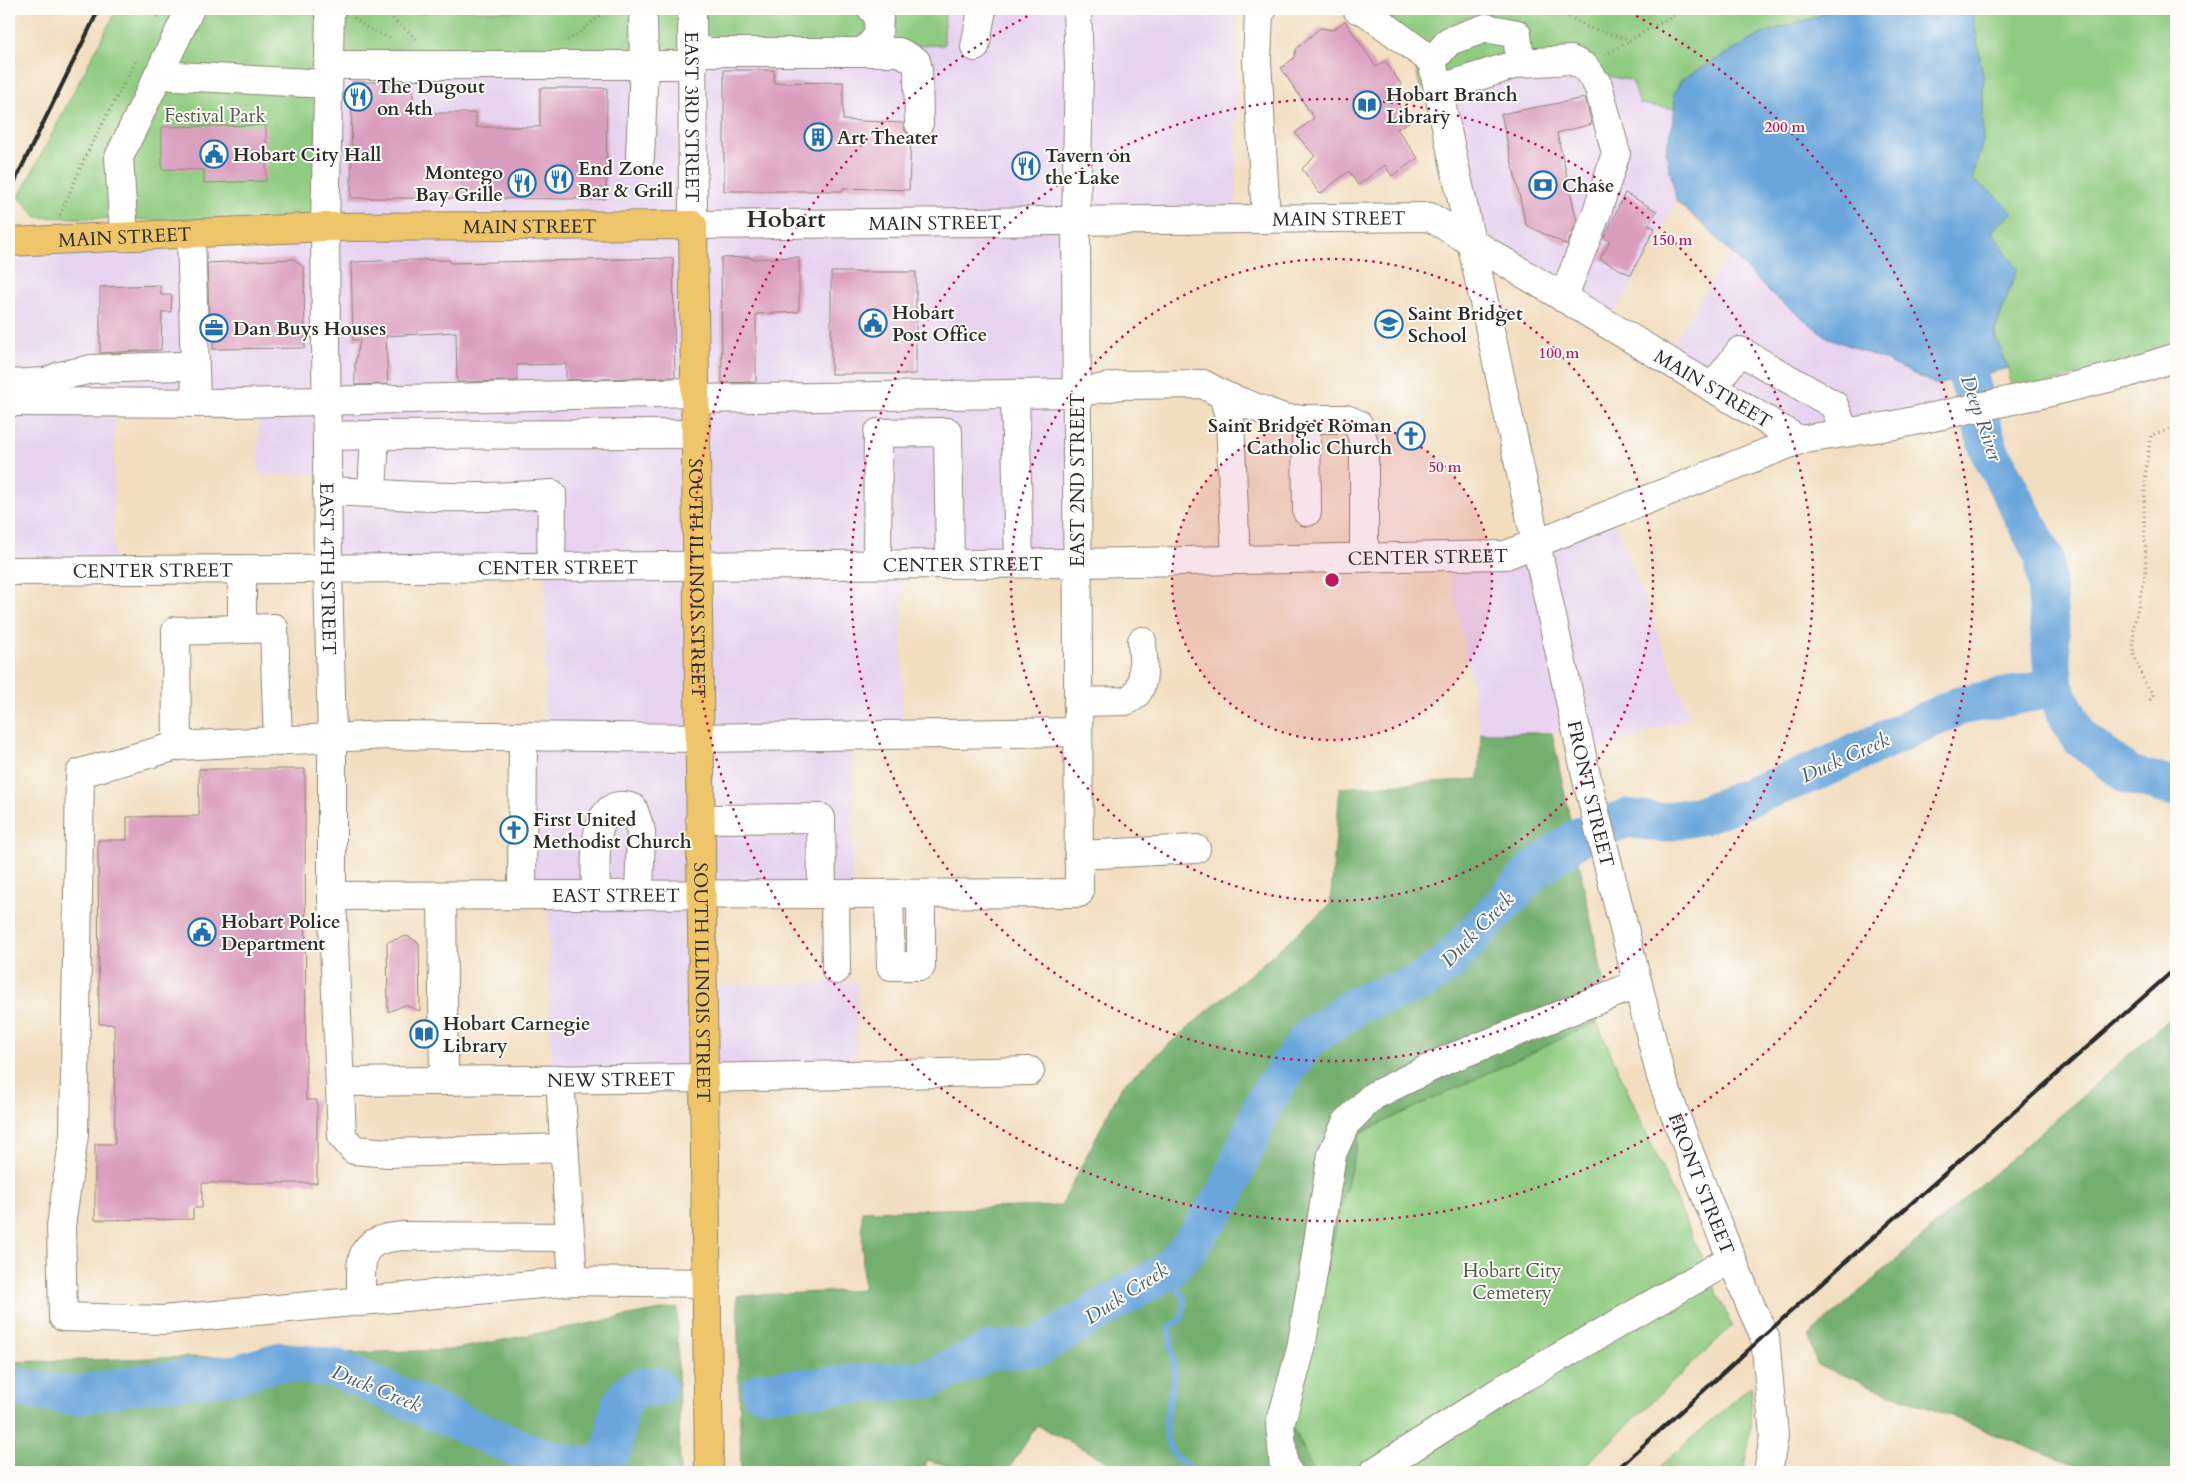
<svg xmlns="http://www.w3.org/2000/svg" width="2185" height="1481" viewBox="0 0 2185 1481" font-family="Cardo,serif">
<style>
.built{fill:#e7d2ef}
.green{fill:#8fcb80;stroke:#5d7b56}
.forest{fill:#73af6e;stroke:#4f6d4c}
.water{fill:#6aa6db;stroke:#4a6883}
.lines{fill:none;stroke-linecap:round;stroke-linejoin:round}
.stream{stroke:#6aa6db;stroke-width:6}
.river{stroke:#6aa6db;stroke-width:39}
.building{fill:#da9dbe}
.minor-casing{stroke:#8e8475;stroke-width:30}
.major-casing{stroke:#8e8475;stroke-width:30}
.path{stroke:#8e8475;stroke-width:3;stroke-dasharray:1 4;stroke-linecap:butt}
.minor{stroke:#fff;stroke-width:28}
.major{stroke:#eec569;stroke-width:28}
.rail{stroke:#2b2b2b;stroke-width:4}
.ring{fill:none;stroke:#c2185b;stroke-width:2.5;stroke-dasharray:2.5 5}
.labels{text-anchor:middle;stroke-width:4;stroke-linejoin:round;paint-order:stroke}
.poi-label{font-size:19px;font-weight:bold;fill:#2b2b2b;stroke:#fdfcf7;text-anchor:start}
.park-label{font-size:19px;fill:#495b44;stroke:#fdfcf7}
.street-label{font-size:19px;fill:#2b2b2b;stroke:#fdfcf7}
.water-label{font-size:20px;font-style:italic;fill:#445c71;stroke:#fdfcf7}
.district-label{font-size:24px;font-weight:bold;fill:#2b2b2b;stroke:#fdfcf7}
.centre{fill:#c2185b;stroke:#fdfcf7;stroke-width:2.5}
.ring-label{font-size:15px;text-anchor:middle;font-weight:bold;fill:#c2185b;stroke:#fdfcf7;stroke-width:4;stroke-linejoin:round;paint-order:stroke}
</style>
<rect width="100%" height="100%" fill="#fdfcf7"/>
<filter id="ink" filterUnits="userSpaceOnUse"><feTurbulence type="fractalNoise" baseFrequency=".02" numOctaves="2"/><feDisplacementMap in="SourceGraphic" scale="10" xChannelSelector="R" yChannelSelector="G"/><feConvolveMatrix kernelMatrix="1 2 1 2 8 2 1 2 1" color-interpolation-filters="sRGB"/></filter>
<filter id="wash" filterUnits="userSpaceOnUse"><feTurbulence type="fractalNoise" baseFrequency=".0096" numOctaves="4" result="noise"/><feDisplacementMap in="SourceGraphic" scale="20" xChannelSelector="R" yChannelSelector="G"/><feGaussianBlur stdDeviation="1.12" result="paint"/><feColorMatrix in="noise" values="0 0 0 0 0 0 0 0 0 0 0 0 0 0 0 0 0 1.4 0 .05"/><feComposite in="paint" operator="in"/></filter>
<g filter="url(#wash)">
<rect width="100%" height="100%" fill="#f2ddbf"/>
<path class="built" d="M 945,9 L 1236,9 L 1236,218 L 696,221 L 695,62 L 910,45 L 944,44 Z
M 323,62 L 688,63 L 689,221 L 320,224 Z
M 1583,71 L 1632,81 L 1640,104 L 1675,109 L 1666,153 L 1677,202 L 1609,323 L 1476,242 L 1441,92 L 1479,80 Z
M 1073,224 L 1074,561 L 331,567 L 325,474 L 259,475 L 258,397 L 115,397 L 113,567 L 9,568 L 9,246 Z
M 1730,252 L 1770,293 L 1887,361 L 1937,385 L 1944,411 L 1799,437 L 1665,356 Z
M 1613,519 L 1690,717 L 1584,754 L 1540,546 Z
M 1535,547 L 1575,733 L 1481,733 L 1448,559 Z
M 902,567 L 903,732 L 851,733 L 853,893 L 703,894 L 702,568 Z
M 694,568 L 698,736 L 545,735 L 545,569 Z
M 526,739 L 697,740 L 698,892 L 524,893 Z
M 699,897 L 702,1076 L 552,1078 L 548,898 Z
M 858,982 L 855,1072 L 706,1076 L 706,986 Z"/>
<path class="green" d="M 117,9 L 471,9 L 476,11 L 515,11 L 528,9 L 945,9 L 944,45 L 323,62 L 320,224 L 37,217 L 19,197 Z
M 1339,9 L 1834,9 L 1817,17 L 1766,32 L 1682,79 L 1674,93 L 1675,109 L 1640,104 L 1632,81 L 1580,70 L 1519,76 L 1441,92 L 1420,88 L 1412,50 L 1362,12 Z
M 1972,9 L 2176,9 L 2176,349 L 2012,393 L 2008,368 L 1994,333 L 2017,269 L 1992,231 L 1972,180 L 1983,140 L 1983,76 Z
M 1597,1022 L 1732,1326 L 1578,1472 L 1314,1472 L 1288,1418 L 1360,1133 Z
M 1752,1385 L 1750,1436 L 1743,1472 L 1653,1472 Z"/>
<path class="forest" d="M 1481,733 L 1552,733 L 1609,1007 L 1597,1022 L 1360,1133 L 1288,1418 L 1314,1472 L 1128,1472 L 1037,1425 L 1007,1472 L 972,1472 L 927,1460 L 923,1472 L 741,1471 L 737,1296 L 863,1290 L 862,1211 L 1061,1206 L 1123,1084 L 1330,905 L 1340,788 L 1479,779 Z
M 2176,1013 L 2176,1472 L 2094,1472 L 1817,1365 L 1809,1336 Z
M 677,1307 L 680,1472 L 9,1472 L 9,1362 L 450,1350 Z"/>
<path class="water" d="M 1834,9 L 1972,9 L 1983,76 L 1983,140 L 1972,180 L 1993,193 L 2013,212 L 1992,231 L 2017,269 L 1994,333 L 2008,368 L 1937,385 L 1887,361 L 1827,337 L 1770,293 L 1710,231 L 1677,202 L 1666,153 L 1675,109 L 1674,93 L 1682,79 L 1766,32 L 1817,17 Z"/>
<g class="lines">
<path class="stream" d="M 1167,1271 L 1184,1298 L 1183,1317 L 1169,1328 L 1175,1372 L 1166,1419 L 1167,1439 L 1174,1456 L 1196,1472"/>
<path class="river" d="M 1953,326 L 1989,450 L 2044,557 L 2054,688 L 2078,736 L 2127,774 L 2176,788
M 9,1386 L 73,1396 L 140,1384 L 237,1374 L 281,1361 L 337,1369 L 532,1454 L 576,1466 L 593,1466 L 607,1458 L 614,1444 L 617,1419 L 622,1402 L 630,1392 L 642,1387 L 657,1387
M 761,1391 L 930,1379 L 990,1351 L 1038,1347 L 1167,1271 L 1188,1248 L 1225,1196 L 1265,1101 L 1308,1039 L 1358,1004 L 1419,983 L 1446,965 L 1534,870 L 1579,837 L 1627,818 L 1660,823 L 1703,815 L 1819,770 L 1959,706 L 2054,688"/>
</g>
<g id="blocks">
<path class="building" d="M 1345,21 L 1376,67 L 1385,61 L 1402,85 L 1390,93 L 1410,121 L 1397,129 L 1418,158 L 1392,176 L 1385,165 L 1358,185 L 1349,171 L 1320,194 L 1302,169 L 1315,156 L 1295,133 L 1314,118 L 1281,68 L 1294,58 L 1296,49 L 1320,28 L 1333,30 Z
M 724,70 L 774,70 L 774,83 L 843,82 L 843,120 L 903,123 L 905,131 L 911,136 L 909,190 L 843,188 L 843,191 L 724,191 Z
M 352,82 L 413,82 L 413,113 L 476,113 L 476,127 L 540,127 L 540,88 L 607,88 L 606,199 L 351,198 Z
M 1585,98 L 1592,124 L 1557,133 L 1577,221 L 1567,245 L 1526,225 L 1501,114 Z
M 266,125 L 266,181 L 204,183 L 204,170 L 162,169 L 162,127 Z
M 1625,193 L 1657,211 L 1648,225 L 1655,228 L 1631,275 L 1600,259 L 1610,241 L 1604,238 Z
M 750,257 L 751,259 L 799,257 L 799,312 L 756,314 L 756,382 L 722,383 L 721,258 Z
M 673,258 L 675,377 L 566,380 L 566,364 L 517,365 L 517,381 L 457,382 L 456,332 L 386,336 L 388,384 L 355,385 L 355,364 L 360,340 L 353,340 L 351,262 L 406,260 L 450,260 L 450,263 Z
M 294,259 L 304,268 L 305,348 L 213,349 L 213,337 L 210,337 L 207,263 Z
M 831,272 L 916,272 L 916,374 L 831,374 Z
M 160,285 L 161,295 L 172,295 L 171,312 L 162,312 L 161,350 L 100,353 L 100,287 Z
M 199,769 L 305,769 L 306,1100 L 317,1100 L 317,1183 L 202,1183 L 202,1208 L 193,1208 L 193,1219 L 95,1220 L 95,1144 L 115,1144 L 114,1024 L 99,1024 L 98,840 L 127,840 L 127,817 L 199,816 Z
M 407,936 L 419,943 L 420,1011 L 405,1005 L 388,1012 L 387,942 Z"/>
</g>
</g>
<g filter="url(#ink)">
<use href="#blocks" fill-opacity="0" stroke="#8e8475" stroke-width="1"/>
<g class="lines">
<g class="minor-casing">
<g id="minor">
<path id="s1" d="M 327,9 L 330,12 L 325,227 L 328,570 L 332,738 L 332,896 L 342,1136 L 354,1150 L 389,1153 L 564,1148"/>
<path id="s2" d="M 692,9 L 693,225 L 1430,217 L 1799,440"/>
<path d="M 1263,9 L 1259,13 L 1257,60 L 1266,219"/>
<path d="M 1357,9 L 1365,11 L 1432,61"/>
<path d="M 975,47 L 982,9"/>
<path d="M 693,48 L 710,52 L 864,52 L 878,36 L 879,15 L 872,9"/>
<path d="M 864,52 L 899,52 L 916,61 L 918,70 L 919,123"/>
<path d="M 1520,63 L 1571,60 L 1585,67 L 1598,85 L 1616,153 L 1597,212 L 1563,298"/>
<path d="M 328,65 L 693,65"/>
<path d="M 158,75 L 327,84"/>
<path id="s3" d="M 1438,89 L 1520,63 L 1517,34 L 1486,28 L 1449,41 L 1432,61 L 1588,784 L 1661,1077 L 1705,1194 L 1753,1311 L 1765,1337 L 1774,1436 L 1768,1472"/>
<path d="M 640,157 L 644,65 L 643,20"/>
<path d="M 191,234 L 196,403"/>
<path d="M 124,237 L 119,157 L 190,9"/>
<path d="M 9,384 L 46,382 L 60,376 L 92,369 L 182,366"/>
<path d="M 1712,388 L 1740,351 L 1834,405 L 1845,433"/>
<path d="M 1015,394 L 1019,563"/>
<path d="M 1223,395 L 1286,419 L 1346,419 L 1358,424 L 1364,443 L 1364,558"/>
<path d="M 695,399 L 1076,393 L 1121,385 L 1203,384 L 1223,395 L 1230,420 L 1236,560"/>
<path d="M 9,402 L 240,403 L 695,392"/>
<path d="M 1306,419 L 1307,512"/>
<path d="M 327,436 L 375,435"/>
<path d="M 327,491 L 372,493"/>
<path d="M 877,564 L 878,433 L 948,432 L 950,564"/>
<path d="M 551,567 L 552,494 C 492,498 432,499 372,493 L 375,435 L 696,434"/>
<path id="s4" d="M 9,571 L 1077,563 L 1506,555 L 1799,440 L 1895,425 L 2055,391 L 2125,374 L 2176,357"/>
<path d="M 242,629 L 274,628 L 278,742"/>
<path d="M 1078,702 L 1125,701 C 1149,694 1143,661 1142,641"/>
<path d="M 177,746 L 176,631 L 242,629 L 242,570"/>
<path d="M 700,819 L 821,818 L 822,894"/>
<path d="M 1079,855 L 1196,849"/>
<path d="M 835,894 L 836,970"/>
<path d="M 522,895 L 523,737"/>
<path d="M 596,895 C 596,869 588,792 633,808 L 641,831 L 639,895"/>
<path d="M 889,895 L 891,966 L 921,966 L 921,894"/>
<path id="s5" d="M 332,896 L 1079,893 L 1076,222 L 1079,67 L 1077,9"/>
<path d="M 442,896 L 444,1081"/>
<path d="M 560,1079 L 573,1281"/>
<path id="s6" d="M 341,1082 L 704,1078 L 1030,1071"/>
<path d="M 706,1283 L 573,1281 L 163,1320 L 63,1317 L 61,1226 L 74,1135 L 80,773 L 177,746 L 387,735 L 699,738 L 1078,732"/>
<path d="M 361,1302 C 362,1261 353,1240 403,1236 L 570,1237"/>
<path d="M 1288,1472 L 1284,1468 L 1280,1425 L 1301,1349 L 1332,1154 L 1346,1123 L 1373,1096 L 1446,1060 L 1638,984"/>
<path d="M 1374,1472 L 1505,1388 L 1731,1259"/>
</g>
</g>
<g class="major-casing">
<g id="major">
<path id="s7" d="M 9,242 L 325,227 L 693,225 L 709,1472"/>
</g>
</g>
<path class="path" d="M 381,9 L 419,41
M 411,9 L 424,16 L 429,9
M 1556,9 L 1587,27 L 1630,40 L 1685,9
M 157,17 L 161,9
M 354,18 L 369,29 L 392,39
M 567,40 L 578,34 L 607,9
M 1605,55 L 1629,41
M 2176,55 L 2172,69 L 2176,122
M 60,215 L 86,155 L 137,59
M 2150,700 L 2153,695 L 2144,681 L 2133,652 L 2134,626 L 2146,569 L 2144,510 L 2146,467 L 2151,435 L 2169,430 L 2176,435"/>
<use href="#minor" class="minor"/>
<use href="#major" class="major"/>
<path class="rail" d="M 9,193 L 99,9
M 1614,1472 L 1842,1265 L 2176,968"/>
</g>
</g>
<circle cx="1332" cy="580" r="160" fill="#c2185b" fill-opacity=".12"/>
<g class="ring">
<circle cx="1332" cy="580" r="160"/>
<circle cx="1332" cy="580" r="321"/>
<circle cx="1332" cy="580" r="481"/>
<path d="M1623 9A641 641 0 1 1 1041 9"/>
</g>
<defs>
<g id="restaurant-ring" transform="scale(1.4375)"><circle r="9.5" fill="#fdfcf7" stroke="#1f6fb2" stroke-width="1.5"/><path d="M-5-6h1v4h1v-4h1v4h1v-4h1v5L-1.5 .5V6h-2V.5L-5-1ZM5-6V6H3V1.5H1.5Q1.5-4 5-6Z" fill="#1f6fb2"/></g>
<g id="library-ring" transform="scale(1.4375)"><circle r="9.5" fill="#fdfcf7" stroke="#1f6fb2" stroke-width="1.5"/><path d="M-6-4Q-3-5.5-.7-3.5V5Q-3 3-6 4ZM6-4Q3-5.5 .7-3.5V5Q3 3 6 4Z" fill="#1f6fb2"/></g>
<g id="building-ring" transform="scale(1.4375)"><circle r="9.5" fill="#fdfcf7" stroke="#1f6fb2" stroke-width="1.5"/><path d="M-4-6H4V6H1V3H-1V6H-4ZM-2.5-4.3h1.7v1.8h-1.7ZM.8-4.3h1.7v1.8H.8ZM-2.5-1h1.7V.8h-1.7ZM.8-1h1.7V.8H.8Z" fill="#1f6fb2"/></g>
<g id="civic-ring" transform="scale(1.4375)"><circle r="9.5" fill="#fdfcf7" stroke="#1f6fb2" stroke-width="1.5"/><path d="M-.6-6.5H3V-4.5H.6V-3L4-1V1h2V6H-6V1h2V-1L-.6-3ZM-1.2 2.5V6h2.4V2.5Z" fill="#1f6fb2"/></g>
<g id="bank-ring" transform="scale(1.4375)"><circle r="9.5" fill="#fdfcf7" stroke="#1f6fb2" stroke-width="1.5"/><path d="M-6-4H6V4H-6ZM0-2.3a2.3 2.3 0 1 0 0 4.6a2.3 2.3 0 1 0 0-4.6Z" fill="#1f6fb2"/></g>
<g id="school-ring" transform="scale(1.4375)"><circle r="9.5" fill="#fdfcf7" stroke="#1f6fb2" stroke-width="1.5"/><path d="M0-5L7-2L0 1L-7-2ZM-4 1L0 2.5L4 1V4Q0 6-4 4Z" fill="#1f6fb2"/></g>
<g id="office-ring" transform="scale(1.4375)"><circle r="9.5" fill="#fdfcf7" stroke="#1f6fb2" stroke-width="1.5"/><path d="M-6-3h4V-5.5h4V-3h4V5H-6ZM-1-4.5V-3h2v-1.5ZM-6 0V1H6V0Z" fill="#1f6fb2"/></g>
<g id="church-ring" transform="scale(1.4375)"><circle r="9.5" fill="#fdfcf7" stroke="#1f6fb2" stroke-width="1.5"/><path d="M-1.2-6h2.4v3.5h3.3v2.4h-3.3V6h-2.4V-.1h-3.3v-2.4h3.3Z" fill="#1f6fb2"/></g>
</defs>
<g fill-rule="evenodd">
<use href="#restaurant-ring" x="358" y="97"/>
<use href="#library-ring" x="1367" y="105"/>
<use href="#building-ring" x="818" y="137"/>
<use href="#civic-ring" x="214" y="154"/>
<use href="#restaurant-ring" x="1026" y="166"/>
<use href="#restaurant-ring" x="559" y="179"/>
<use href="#restaurant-ring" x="522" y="183"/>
<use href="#bank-ring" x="1543" y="185"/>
<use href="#civic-ring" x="873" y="323"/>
<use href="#school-ring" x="1389" y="324"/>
<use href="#office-ring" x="214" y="328"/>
<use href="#church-ring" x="1411" y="436"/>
<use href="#church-ring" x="514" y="830"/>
<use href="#civic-ring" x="202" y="932"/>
<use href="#library-ring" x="424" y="1034"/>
</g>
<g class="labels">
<g class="poi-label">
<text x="377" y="93">The Dugout<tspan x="377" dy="22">on 4th</tspan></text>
<text x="1386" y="101">Hobart Branch<tspan x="1386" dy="22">Library</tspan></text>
<text x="837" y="144">Art Theater</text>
<text x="233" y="161">Hobart City Hall</text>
<text x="1045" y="162">Tavern on<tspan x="1045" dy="22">the Lake</tspan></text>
<text x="578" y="175">End Zone<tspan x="578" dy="22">Bar &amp; Grill</tspan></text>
<text x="503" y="179" text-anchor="end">Montego<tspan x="503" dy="22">Bay Grille</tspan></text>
<text x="1562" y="192">Chase</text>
<text x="892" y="319">Hobart<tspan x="892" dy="22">Post Office</tspan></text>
<text x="1408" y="320">Saint Bridget<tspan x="1408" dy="22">School</tspan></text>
<text x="233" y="335">Dan Buys Houses</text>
<text x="1392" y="432" text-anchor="end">Saint Bridget Roman<tspan x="1392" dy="22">Catholic Church</tspan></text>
<text x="533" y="826">First United<tspan x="533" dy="22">Methodist Church</tspan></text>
<text x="221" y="928">Hobart Police<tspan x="221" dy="22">Department</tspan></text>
<text x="443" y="1030">Hobart Carnegie<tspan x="443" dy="22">Library</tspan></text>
</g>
<g class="park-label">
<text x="215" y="122">Festival Park</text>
<text x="1512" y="1277">Hobart City<tspan x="1512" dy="22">Cemetery</tspan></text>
</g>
<g class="street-label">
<text dy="7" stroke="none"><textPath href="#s2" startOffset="108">EAST 3RD STREET</textPath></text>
<text dy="7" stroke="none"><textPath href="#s2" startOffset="862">MAIN STREET</textPath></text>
<text dy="7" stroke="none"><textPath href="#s2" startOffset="458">MAIN STREET</textPath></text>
<text dy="7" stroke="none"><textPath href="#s7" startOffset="521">MAIN STREET</textPath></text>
<text dy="7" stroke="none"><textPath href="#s7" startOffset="116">MAIN STREET</textPath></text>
<text dy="7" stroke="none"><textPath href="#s2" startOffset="1284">MAIN STREET</textPath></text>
<text transform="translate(1077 480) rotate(-90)" y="7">EAST 2ND STREET</text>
<text dy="7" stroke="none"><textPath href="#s4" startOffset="1419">CENTER STREET</textPath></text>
<text dy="7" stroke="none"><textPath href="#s4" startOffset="954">CENTER STREET</textPath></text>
<text dy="7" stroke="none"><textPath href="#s4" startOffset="549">CENTER STREET</textPath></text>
<text dy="7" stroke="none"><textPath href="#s1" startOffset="561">EAST 4TH STREET</textPath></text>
<text dy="7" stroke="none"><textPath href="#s4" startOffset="144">CENTER STREET</textPath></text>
<text dy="7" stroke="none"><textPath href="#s7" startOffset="1038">SOUTH ILLINOIS STREET</textPath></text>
<text dy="7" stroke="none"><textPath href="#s3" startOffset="962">FRONT STREET</textPath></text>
<text dy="7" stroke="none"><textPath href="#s5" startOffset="284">EAST STREET</textPath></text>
<text dy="7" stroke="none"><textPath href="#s7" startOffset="1442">SOUTH ILLINOIS STREET</textPath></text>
<text dy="7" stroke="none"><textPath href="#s6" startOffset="270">NEW STREET</textPath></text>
<text dy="7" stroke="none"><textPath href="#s3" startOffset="1368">FRONT STREET</textPath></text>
</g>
<g class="water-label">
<text transform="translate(1982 418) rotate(71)" y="7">Deep River</text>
<text transform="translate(1845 757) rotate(-24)" y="7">Duck Creek</text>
<text transform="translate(1477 929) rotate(-46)" y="7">Duck Creek</text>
<text transform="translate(1126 1293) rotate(-33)" y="7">Duck Creek</text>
<text transform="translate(377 1388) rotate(22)" y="7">Duck Creek</text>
</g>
<g class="district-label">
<text x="786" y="227">Hobart</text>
</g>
</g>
<circle cx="1332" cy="580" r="8" class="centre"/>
<g class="ring-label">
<text x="1785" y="132">200 m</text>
<text x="1672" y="245">150 m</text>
<text x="1559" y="358">100 m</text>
<text x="1445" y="472">50 m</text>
</g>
<rect width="2185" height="1481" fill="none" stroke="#fdfcf7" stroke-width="30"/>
</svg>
